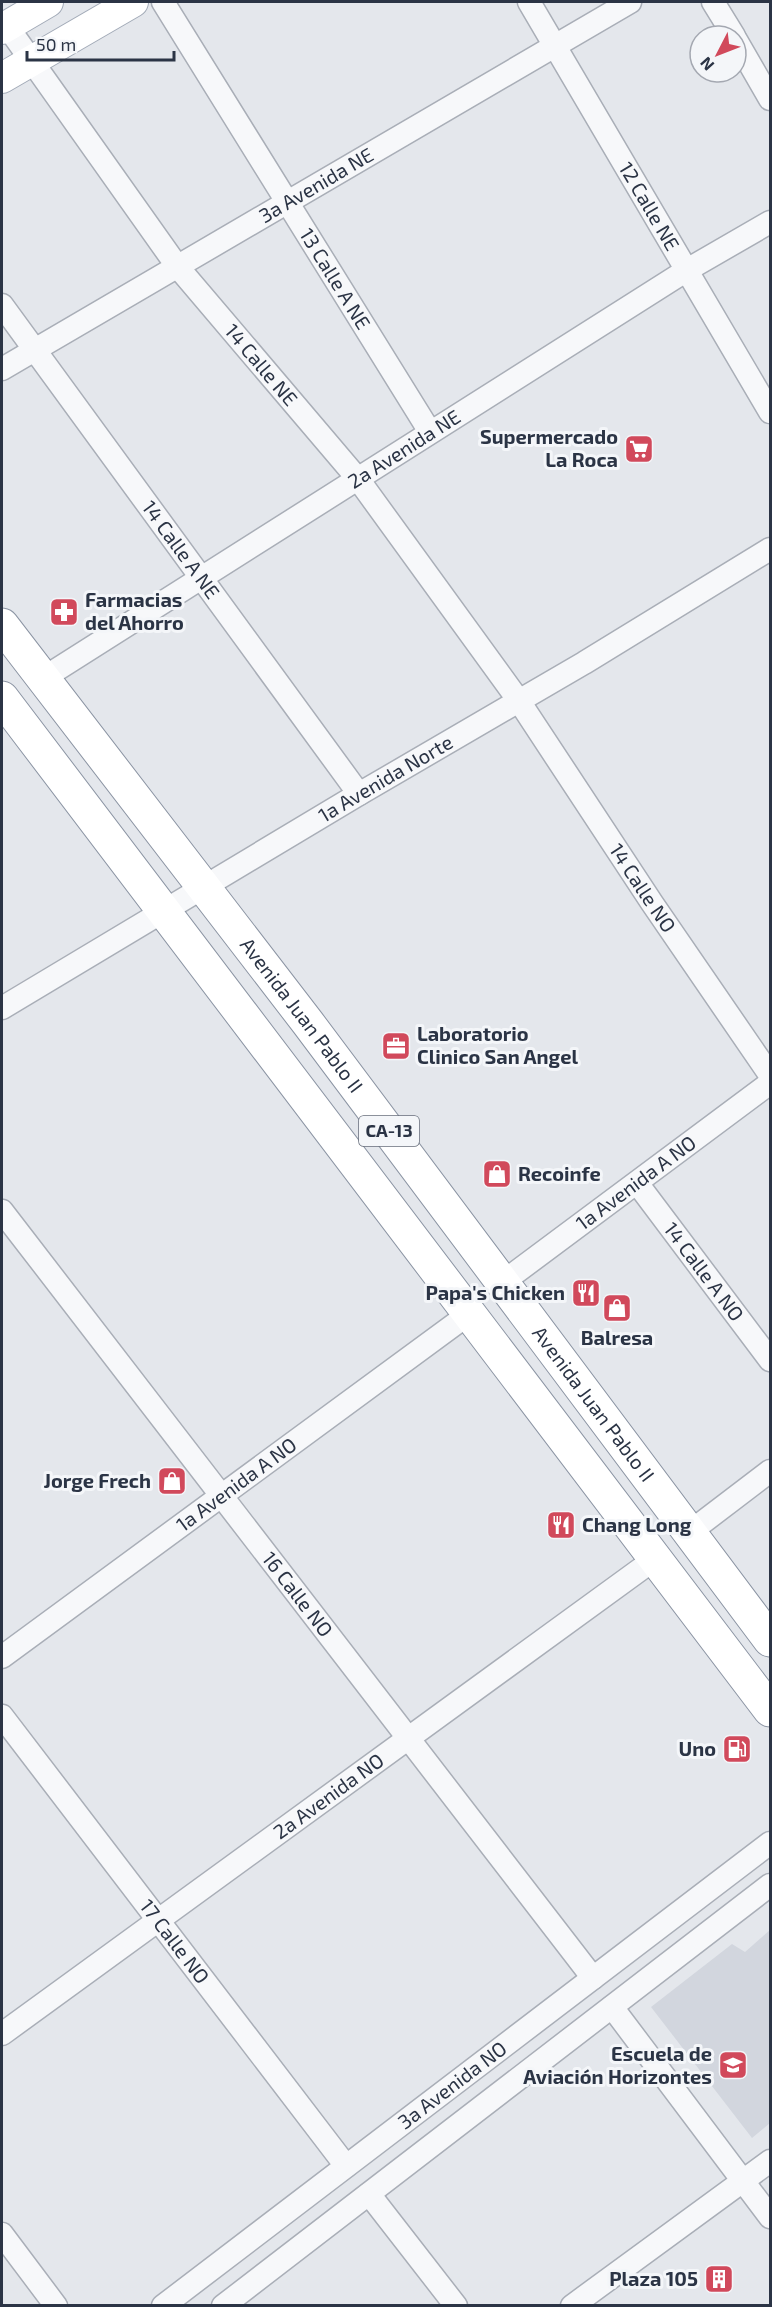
<svg xmlns="http://www.w3.org/2000/svg" width="772" height="2307" viewBox="0 0 772 2307" font-family="'Exo 2',sans-serif">
<style>
.built{fill:#d2d6de}
.lines{fill:none;stroke-linecap:round;stroke-linejoin:round}
.minor-casing{stroke:#a9aeb7;stroke-width:25}
.major-casing{stroke:#a3abb8;stroke-width:32}
.highway-casing{stroke:#8b94a3;stroke-width:35}
.minor{stroke:#f7f8fa;stroke-width:22}
.major{stroke:#fff;stroke-width:30}
.highway{stroke:#fff;stroke-width:33}
.labels{text-anchor:middle;stroke-width:6;stroke-linejoin:round;paint-order:stroke}
.shield{fill:#f4f6f9;stroke:#676e7b;stroke-width:1.5}
.shield-label{font-size:18px;font-weight:bold;fill:#2b3445}
.street-label{font-size:20px;fill:#2b3445;stroke:#f4f6f9}
.poi-label{font-size:20px;font-weight:bold;fill:#2b3445;stroke:#f4f6f9;text-anchor:end}
</style>
<rect width="100%" height="100%" fill="#e4e7ec"/>
<path class="built" d="M 770,1930 L 770,2123 L 752,2138 L 651,2007 L 732,1944 L 745,1952 Z"/>
<g class="lines">
<g class="minor-casing">
<g id="minor">
<path id="s1" d="M 163,2 L 430,432"/>
<path id="s2" d="M 529,2 L 770,412"/>
<path d="M 713,2 L 734,36"/>
<path id="s3" d="M 7,26 L 177,266 L 358,479 L 519,701 L 652,903 L 770,1075"/>
<path d="M 736,40 L 770,99"/>
<path id="s4" d="M 2,305 L 359,794"/>
<path id="s5" d="M 2,369 L 630,2"/>
<path id="s6" d="M 42,679 L 687,270 L 770,222"/>
<path id="s7" d="M 2,1008 L 359,794 L 584,663 L 770,549"/>
<path id="s8" d="M 637,1183 L 770,1360"/>
<path id="s9" d="M 2,1211 L 593,1978"/>
<path id="s10" d="M 503,1282 L 770,1083"/>
<path d="M 690,1532 L 770,1471"/>
<path id="s11" d="M 2,1657 L 470,1313"/>
<path id="s12" d="M 2,1716 L 346,2166"/>
<path d="M 612,2007 L 770,2217"/>
<path id="s13" d="M 2,2034 L 656,1558"/>
<path d="M 369,2194 L 456,2306"/>
<path d="M 2,2234 L 56,2306"/>
<path id="s14" d="M 163,2306 L 770,1843"/>
<path d="M 223,2306 L 770,1885"/>
<path d="M 572,2306 L 770,2161"/>
</g>
</g>
<g class="major-casing">
<path id="major" d="M 2,29 L 48,2
M 2,78 L 133,2"/>
</g>
<g class="highway-casing">
<g id="highway">
<path id="s15" d="M 2,625 L 308,1023 L 770,1640"/>
<path d="M 2,698 L 770,1710"/>
</g>
</g>
<use href="#minor" class="minor"/>
<use href="#major" class="major"/>
<use href="#highway" class="highway"/>
</g>
<defs>
<g id="supermarket-square" transform="scale(1.5)"><rect x="-9" y="-9" width="18" height="18" rx="4" fill="#d1495b" stroke="#f4f6f9"/><path d="M-6-5.5h2.5l.6 2H6L4.5 2H-2.5L-4.4-4H-6ZM-1.5 3.2a1.3 1.3 0 1 0 .1 0ZM3 3.2a1.3 1.3 0 1 0 .1 0Z" fill="#fff"/></g>
<g id="pharmacy-square" transform="scale(1.5)"><rect x="-9" y="-9" width="18" height="18" rx="4" fill="#d1495b" stroke="#f4f6f9"/><path d="M-2-6h4v4h4v4h-4v4h-4v-4h-4v-4h4Z" fill="#fff"/></g>
<g id="office-square" transform="scale(1.5)"><rect x="-9" y="-9" width="18" height="18" rx="4" fill="#d1495b" stroke="#f4f6f9"/><path d="M-6-3h4V-5.5h4V-3h4V5H-6ZM-1-4.5V-3h2v-1.5ZM-6 0V1H6V0Z" fill="#fff"/></g>
<g id="shop-square" transform="scale(1.5)"><rect x="-9" y="-9" width="18" height="18" rx="4" fill="#d1495b" stroke="#f4f6f9"/><path d="M-5-2.5h2.3a2.7 3.5 0 0 1 5.4 0H5L5.5 6h-11ZM-1.5-2.5h3a1.5 2.3 0 0 0-3 0Z" fill="#fff"/></g>
<g id="restaurant-square" transform="scale(1.5)"><rect x="-9" y="-9" width="18" height="18" rx="4" fill="#d1495b" stroke="#f4f6f9"/><path d="M-5-6h1v4h1v-4h1v4h1v-4h1v5L-1.5 .5V6h-2V.5L-5-1ZM5-6V6H3V1.5H1.5Q1.5-4 5-6Z" fill="#fff"/></g>
<g id="fuel-square" transform="scale(1.5)"><rect x="-9" y="-9" width="18" height="18" rx="4" fill="#d1495b" stroke="#f4f6f9"/><path d="M-5.5-6h7V0h2V4h1.3V-2.5L3-4.5l.8-.8L6-3V5H2.5V1h-1V6h-7ZM-4.2-4.7v3.2H.2V-4.7Z" fill="#fff"/></g>
<g id="school-square" transform="scale(1.5)"><rect x="-9" y="-9" width="18" height="18" rx="4" fill="#d1495b" stroke="#f4f6f9"/><path d="M0-5L7-2L0 1L-7-2ZM-4 1L0 2.5L4 1V4Q0 6-4 4Z" fill="#fff"/></g>
<g id="building-square" transform="scale(1.5)"><rect x="-9" y="-9" width="18" height="18" rx="4" fill="#d1495b" stroke="#f4f6f9"/><path d="M-4-6H4V6H1V3H-1V6H-4ZM-2.5-4.3h1.7v1.8h-1.7ZM.8-4.3h1.7v1.8H.8ZM-2.5-1h1.7V.8h-1.7ZM.8-1h1.7V.8H.8Z" fill="#fff"/></g>
</defs>
<g fill-rule="evenodd">
<use href="#supermarket-square" x="639" y="449"/>
<use href="#pharmacy-square" x="64" y="612"/>
<use href="#office-square" x="396" y="1046"/>
<use href="#shop-square" x="497" y="1174"/>
<use href="#restaurant-square" x="586" y="1293"/>
<use href="#shop-square" x="617" y="1308"/>
<use href="#shop-square" x="172" y="1481"/>
<use href="#restaurant-square" x="561" y="1525"/>
<use href="#fuel-square" x="737" y="1749"/>
<use href="#school-square" x="733" y="2065"/>
<use href="#building-square" x="719" y="2279"/>
</g>
<g class="labels">
<rect class="shield" x="359" y="1116" width="60" height="30" rx="4.5"/>
<g class="shield-label">
<text x="389" y="1137">CA-13</text>
</g>
<g class="street-label">
<text dy="7" stroke="none"><textPath href="#s5" startOffset="364">3a Avenida NE</textPath></text>
<text dy="7" stroke="none"><textPath href="#s2" startOffset="237">12 Calle NE</textPath></text>
<text dy="7" stroke="none"><textPath href="#s1" startOffset="326">13 Calle A NE</textPath></text>
<text dy="7" stroke="none"><textPath href="#s3" startOffset="424">14 Calle NE</textPath></text>
<text dy="7" stroke="none"><textPath href="#s6" startOffset="429">2a Avenida NE</textPath></text>
<text dy="7" stroke="none"><textPath href="#s4" startOffset="303">14 Calle A NE</textPath></text>
<text dy="7" stroke="none"><textPath href="#s7" startOffset="447">1a Avenida Norte</textPath></text>
<text dy="7" stroke="none"><textPath href="#s3" startOffset="1072">14 Calle NO</textPath></text>
<text dy="7" stroke="none"><textPath href="#s15" startOffset="492">Avenida Juan Pablo II</textPath></text>
<text dy="7" stroke="none"><textPath href="#s10" startOffset="166">1a Avenida A NO</textPath></text>
<text dy="7" stroke="none"><textPath href="#s8" startOffset="111">14 Calle A NO</textPath></text>
<text dy="7" stroke="none"><textPath href="#s15" startOffset="978">Avenida Juan Pablo II</textPath></text>
<text dy="7" stroke="none"><textPath href="#s11" startOffset="291">1a Avenida A NO</textPath></text>
<text dy="7" stroke="none"><textPath href="#s9" startOffset="484">16 Calle NO</textPath></text>
<text dy="7" stroke="none"><textPath href="#s13" startOffset="404">2a Avenida NO</textPath></text>
<text dy="7" stroke="none"><textPath href="#s12" startOffset="284">17 Calle NO</textPath></text>
<text dy="7" stroke="none"><textPath href="#s14" startOffset="364">3a Avenida NO</textPath></text>
</g>
<g class="poi-label">
<text x="618" y="444">Supermercado<tspan x="618" dy="23">La Roca</tspan></text>
<text x="85" y="607" text-anchor="start">Farmacias<tspan x="85" dy="23">del Ahorro</tspan></text>
<text x="417" y="1041" text-anchor="start">Laboratorio<tspan x="417" dy="23">Clinico San Angel</tspan></text>
<text x="518" y="1181" text-anchor="start">Recoinfe</text>
<text x="565" y="1300">Papa's Chicken</text>
<text x="617" y="1345" text-anchor="middle">Balresa</text>
<text x="151" y="1488">Jorge Frech</text>
<text x="582" y="1532" text-anchor="start">Chang Long</text>
<text x="716" y="1756">Uno</text>
<text x="712" y="2061">Escuela de<tspan x="712" dy="23">Aviación Horizontes</tspan></text>
<text x="698" y="2286">Plaza 105</text>
</g>
</g>
<rect width="772" height="2307" fill="none" stroke="#2b3445" stroke-width="6"/>
<g transform="translate(718 54) rotate(228)"><circle r="28" fill="#f4f6f9" stroke="#a4a8b1" stroke-width="1.5"/>
<path d="M0-4.5L10 22L0 15L-10 22Z" fill="#d1495b"/>
<text y="-9" font-size="16" font-weight="bold" text-anchor="middle" fill="#2b3445">N</text>
</g>
<path d="M27 51v9h147v-9" fill="none" stroke="#2b3445" stroke-width="3"/>
<text x="36" y="51" font-size="18" fill="#2b3445" stroke="#f4f6f9" stroke-width="4.5" paint-order="stroke">50 m</text>
</svg>
